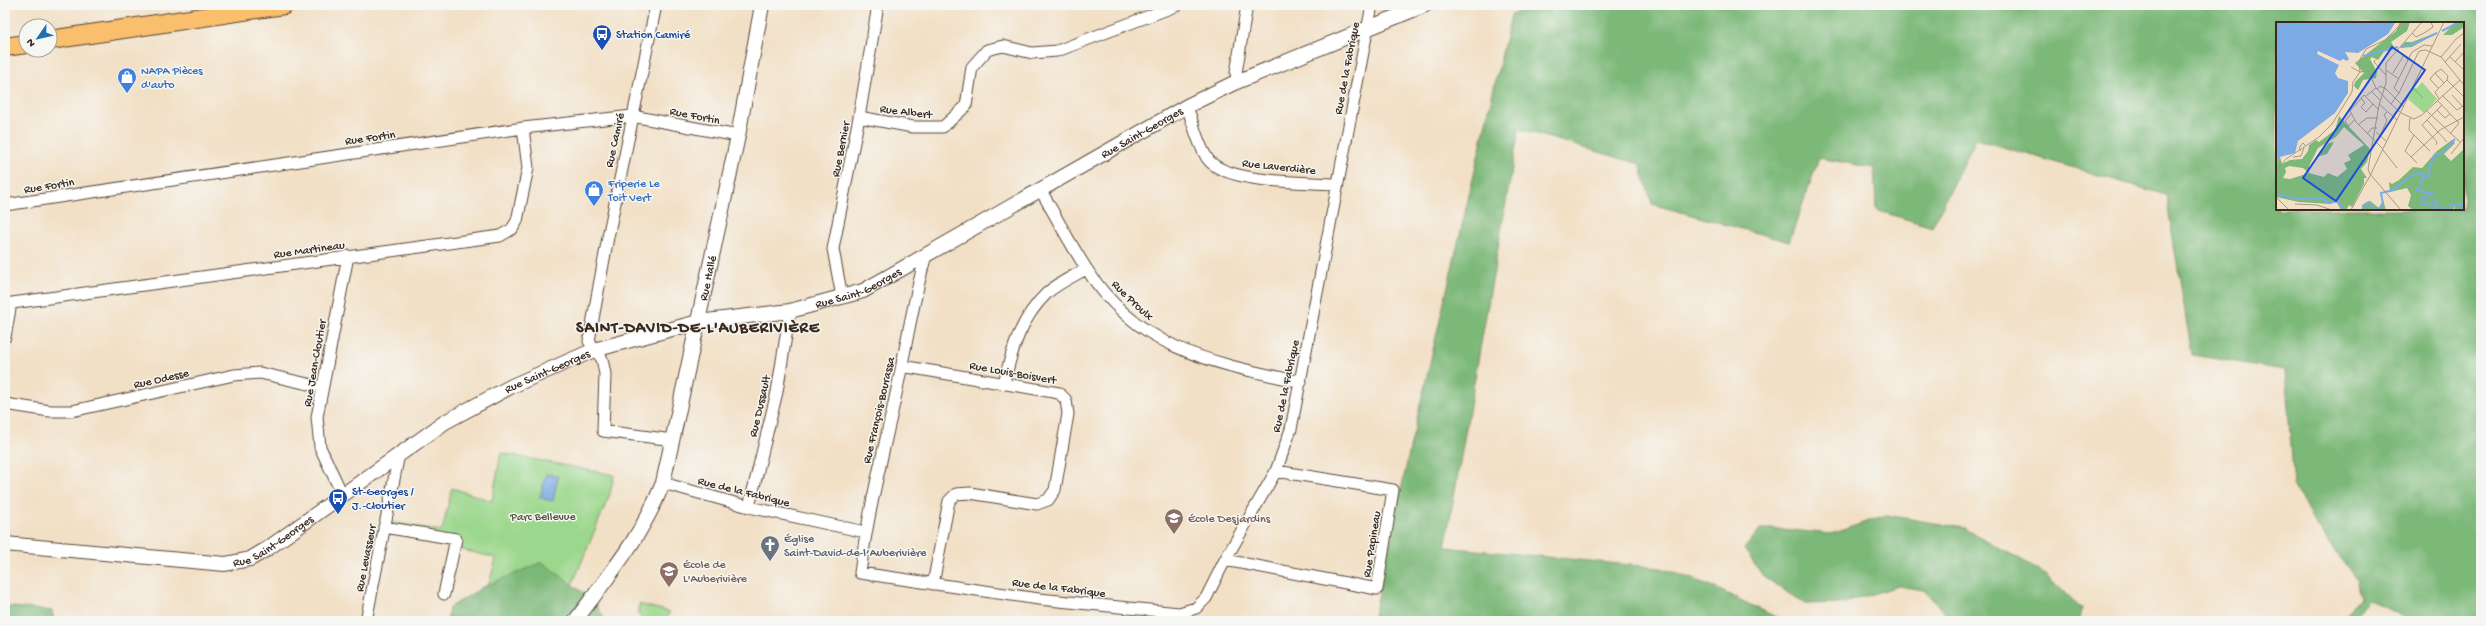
<svg xmlns="http://www.w3.org/2000/svg" width="2486" height="626" viewBox="0 0 2486 626" font-family="'Gochi Hand',sans-serif">
<style>
.green{fill:#9bd78c;stroke:#6b8055}
.forest{fill:#7cb878;stroke:#5c714b;fill-rule:evenodd}
.water{fill:#7caae5;stroke:#5c6a82}
.lines{fill:none;stroke-linecap:round;stroke-linejoin:round}
.minor-casing{stroke:#564537;stroke-width:13}
.tertiary-casing{stroke:#564537;stroke-width:16}
.primary-casing{stroke:#564537;stroke-width:20}
.minor{stroke:#fff;stroke-width:11}
.tertiary{stroke:#fff;stroke-width:14}
.primary{stroke:#f9bf6c;stroke-width:18}
.labels{text-anchor:middle;stroke-width:3;stroke-linejoin:round;paint-order:stroke}
.transit-label{font-size:12px;fill:#164399;stroke:#f6f6f2;text-anchor:start}
.street-label{font-size:12px;fill:#3b2a1e;stroke:#f6f6f2}
.shop-label{font-size:12px;fill:#366cbe;stroke:#f6f6f2;text-anchor:start}
.park-label{font-size:12px;fill:#53553a;stroke:#f6f6f2}
.education-label{font-size:12px;fill:#785e54;stroke:#f6f6f2;text-anchor:start}
.worship-label{font-size:12px;fill:#5b616d;stroke:#f6f6f2;text-anchor:start}
.district-label{font-size:16px;font-weight:bold;letter-spacing:1px;fill:#3b2a1e;stroke:#f6f6f2}
.inset-river{fill:none;stroke:#7caae5;stroke-width:2}
.inset-road{fill:none;stroke:#a99783;stroke-width:1}
.view{fill:#1d4ed8;fill-opacity:0.15;stroke:#1d4ed8;stroke-width:2}
.inset-edge{fill:none;stroke:#3b2a1e;stroke-width:2}
</style>
<rect width="100%" height="100%" fill="#f6f6f2"/>
<filter id="ink" filterUnits="userSpaceOnUse"><feTurbulence type="fractalNoise" baseFrequency=".025" numOctaves="2"/><feDisplacementMap in="SourceGraphic" scale="8" xChannelSelector="R" yChannelSelector="G"/><feConvolveMatrix kernelMatrix="1 2 1 2 8 2 1 2 1" color-interpolation-filters="sRGB"/></filter>
<filter id="wash" filterUnits="userSpaceOnUse"><feTurbulence type="fractalNoise" baseFrequency=".012" numOctaves="4" result="noise"/><feDisplacementMap in="SourceGraphic" scale="16" xChannelSelector="R" yChannelSelector="G"/><feGaussianBlur stdDeviation="0.9" result="paint"/><feColorMatrix in="noise" values="0 0 0 0 0 0 0 0 0 0 0 0 0 0 0 0 0 1.4 0 .05"/><feComposite in="paint" operator="in"/></filter>
<g filter="url(#wash)">
<rect width="100%" height="100%" fill="#f2e0c6"/>
<path class="green" d="M 501,453 L 614,475 L 610,494 L 557,621 L 481,613 L 496,558 L 384,531 L 386,521 L 442,531 L 452,488 L 492,501 Z
M 639,604 L 670,612 L 665,621 L 643,621 L 639,615 Z"/>
<path class="forest" d="M 1535,5 L 2481,5 L 2481,621 L 2411,621 L 2367,599 L 2353,621 L 2341,621 L 2360,598 L 2356,579 L 2313,520 L 2294,485 L 2285,370 L 2192,355 L 2166,195 L 1976,139 L 1932,227 L 1876,210 L 1874,168 L 1819,158 L 1789,242 L 1652,204 L 1640,164 L 1519,129 L 1445,547 L 1661,568 L 1709,585 L 1784,621 L 1373,621 L 1409,453 L 1511,15 ZM 2277,23 L 2463,23 L 2463,209 L 2277,209 Z
M 1886,515 L 1964,528 L 2038,569 L 2082,608 L 2080,621 L 1974,621 L 1946,614 L 1924,590 L 1898,586 L 1844,603 L 1805,604 L 1763,576 L 1744,549 L 1760,529 L 1782,529 L 1831,534 Z
M 542,562 L 593,600 L 606,621 L 447,621 L 449,608 L 483,587 Z
M 5,606 L 52,611 L 54,621 L 5,621 Z"/>
<path class="water" d="M 546,474 L 558,476 L 553,501 L 540,498 Z"/>
</g>
<g filter="url(#ink)">
<g class="lines">
<g class="minor-casing">
<path id="minor" d="M 656,5 L 608,237 L 589,341 L 602,359 L 605,374 L 603,431 L 673,440
M 1238,82 L 1236,73 L 1247,5
M 1187,106 C 1193,123 1197,142 1207,158 C 1224,184 1307,182 1336,184
M 859,117 L 913,127 L 943,127 L 966,106 L 972,67 L 987,50 L 1003,46 L 1032,53 L 1057,51 L 1178,5
M 1040,189 C 1055,215 1069,242 1086,268 C 1138,350 1213,363 1301,382
M 5,205 L 523,128 L 632,116 L 738,136
M 926,255 C 913,301 906,347 896,394 C 883,454 868,512 860,573 L 1039,599 L 1179,613 L 1196,608 L 1206,598 L 1225,560 L 1276,471 L 1291,429 L 1372,5
M 842,297 L 833,249 L 859,117 L 878,5
M 5,304 L 500,236 L 512,229 L 517,221 L 528,168 L 523,128
M 5,337 L 11,303
M 902,366 L 1059,393 L 1066,400 L 1068,414 L 1055,490 L 1048,500 L 1037,504 L 970,493 L 956,494 L 949,501 L 933,584
M 1004,383 C 1012,349 1021,318 1047,293 C 1058,283 1074,276 1086,269
M 5,404 L 50,411 L 72,411 L 234,375 L 260,373 L 321,387
M 663,483 L 749,507 L 865,532
M 342,494 L 320,447 L 317,417 L 348,256
M 749,507 L 777,392 L 790,311
M 384,527 L 456,539 L 444,594
M 1225,560 L 1377,589 L 1393,490 L 1276,471
M 366,621 L 399,454"/>
</g>
<g class="tertiary-casing">
<g id="tertiary">
<path id="s1" d="M 5,544 L 225,564 L 250,559 L 267,549 L 445,422 L 512,386 L 594,350 L 698,322 L 790,311 L 863,291 L 1187,106 L 1234,83 L 1425,5"/>
<path id="s2" d="M 575,621 C 609,575 642,537 663,483 L 738,136 L 762,5"/>
</g>
</g>
<g class="primary-casing">
<path id="primary" d="M 50,40 L 284,5
M 5,47 L 26,44"/>
</g>
<use href="#minor" class="minor"/>
<use href="#tertiary" class="tertiary"/>
<use href="#primary" class="primary"/>
</g>
</g>
<defs>
<g id="bus-pin" transform="scale(1)"><path d="M0 17L-7.5 6A9.5 9.5 0 1 1 7.5 6Z" fill="#1a4fb4" stroke="#f6f6f2"/><path d="M-5-6H5V4H4V6H2V4H-2V6H-4V4H-5ZM-3.5-4V0h7V-4ZM-3.5 1.2v1.5H-2V1.2ZM2 1.2v1.5H3.5V1.2Z" fill="#fff"/></g>
<g id="shop-pin" transform="scale(1)"><path d="M0 17L-7.5 6A9.5 9.5 0 1 1 7.5 6Z" fill="#3f7fe0" stroke="#f6f6f2"/><path d="M-5-2.5h2.3a2.7 3.5 0 0 1 5.4 0H5L5.5 6h-11ZM-1.5-2.5h3a1.5 2.3 0 0 0-3 0Z" fill="#fff"/></g>
<g id="school-pin" transform="scale(1)"><path d="M0 17L-7.5 6A9.5 9.5 0 1 1 7.5 6Z" fill="#8d6e63" stroke="#f6f6f2"/><path d="M0-5L7-2L0 1L-7-2ZM-4 1L0 2.5L4 1V4Q0 6-4 4Z" fill="#fff"/></g>
<g id="church-pin" transform="scale(1)"><path d="M0 17L-7.5 6A9.5 9.5 0 1 1 7.5 6Z" fill="#6b7280" stroke="#f6f6f2"/><path d="M-1.2-6h2.4v3.5h3.3v2.4h-3.3V6h-2.4V-.1h-3.3v-2.4h3.3Z" fill="#fff"/></g>
</defs>
<g fill-rule="evenodd">
<use href="#bus-pin" x="602" y="34"/>
<use href="#shop-pin" x="127" y="77"/>
<use href="#shop-pin" x="594" y="190"/>
<use href="#bus-pin" x="338" y="498"/>
<use href="#school-pin" x="1174" y="518"/>
<use href="#church-pin" x="770" y="545"/>
<use href="#school-pin" x="669" y="571"/>
</g>
<g class="labels">
<g class="transit-label">
<text x="616" y="38">Station Camiré</text>
<text x="352" y="495">St-Georges /<tspan x="352" dy="14">J.-Cloutier</tspan></text>
</g>
<g class="street-label">
<text transform="translate(1346 68) rotate(-79)" y="4">Rue de la Fabrique</text>
<text transform="translate(906 111) rotate(7)" y="4">Rue Albert</text>
<text transform="translate(695 115) rotate(11)" y="4">Rue Fortin</text>
<text dy="4" stroke="none"><textPath href="#s1" startOffset="1247">Rue Saint-Georges</textPath></text>
<text transform="translate(370 137) rotate(-8)" y="4">Rue Fortin</text>
<text transform="translate(614 140) rotate(-78)" y="4">Rue Camiré</text>
<text transform="translate(840 149) rotate(-79)" y="4">Rue Bernier</text>
<text transform="translate(1279 166) rotate(6)" y="4">Rue Laverdière</text>
<text transform="translate(49 185) rotate(-9)" y="4">Rue Fortin</text>
<text transform="translate(309 249) rotate(-8)" y="4">Rue Martineau</text>
<text dy="4" stroke="none"><textPath href="#s2" startOffset="374">Rue Hallé</textPath></text>
<text dy="4" stroke="none"><textPath href="#s1" startOffset="923">Rue Saint-Georges</textPath></text>
<text transform="translate(1133 300) rotate(44)" y="4">Rue Proulx</text>
<text transform="translate(314 363) rotate(-80)" y="4">Rue Jean-Cloutier</text>
<text dy="4" stroke="none"><textPath href="#s1" startOffset="599">Rue Saint-Georges</textPath></text>
<text transform="translate(1013 372) rotate(10)" y="4">Rue Louis-Boisvert</text>
<text transform="translate(161 378) rotate(-13)" y="4">Rue Odesse</text>
<text transform="translate(1285 386) rotate(-78)" y="4">Rue de la Fabrique</text>
<text transform="translate(759 406) rotate(-77)" y="4">Rue Dussault</text>
<text transform="translate(878 410) rotate(-77)" y="4">Rue François-Bourassa</text>
<text transform="translate(744 491) rotate(14)" y="4">Rue de la Fabrique</text>
<text dy="4" stroke="none"><textPath href="#s1" startOffset="275">Rue Saint-Georges</textPath></text>
<text transform="translate(1371 544) rotate(-81)" y="4">Rue Papineau</text>
<text transform="translate(365 558) rotate(-79)" y="4">Rue Levasseur</text>
<text transform="translate(1059 587) rotate(7)" y="4">Rue de la Fabrique</text>
</g>
<g class="shop-label">
<text x="141" y="74">NAPA Pièces<tspan x="141" dy="14">d'auto</tspan></text>
<text x="608" y="187">Friperie Le<tspan x="608" dy="14">Toit Vert</tspan></text>
</g>
<g class="park-label">
<text x="543" y="520">Parc Bellevue</text>
</g>
<g class="education-label">
<text x="1188" y="522">École Desjardins</text>
<text x="683" y="568">École de<tspan x="683" dy="14">L'Auberivière</tspan></text>
</g>
<g class="worship-label">
<text x="784" y="542">Église<tspan x="784" dy="14">Saint-David-de-l’Auberivière</tspan></text>
</g>
<g class="district-label">
<text x="698" y="332">SAINT-DAVID-DE-L'AUBERIVIÈRE</text>
</g>
</g>
<g transform="translate(2276 22)">
<rect width="188" height="188" fill="#f2e0c6"/>
<path d="M 146,60 L 161,77 L 148,91 L 132,77 L 137,66 L 141,66 Z" fill="#9bd78c"/>
<path d="M 124,0 L 134,0 L 131,9 L 115,20 L 118,25 L 114,29 L 110,27 L 102,38 L 96,35 L 94,37 L 101,50 L 100,56 L 87,58 L 82,68 L 78,64 L 79,60 L 88,51 L 79,41 L 120,9 ZM 188,0 L 188,5 L 176,13 L 167,13 L 179,1 ZM 162,10 L 136,25 L 124,26 L 129,20 L 136,20 ZM 63,94 L 94,127 L 91,140 L 85,147 L 91,156 L 88,156 L 88,162 L 76,185 L 73,183 L 70,188 L 65,188 L 60,179 L 55,182 L 23,180 L 0,175 L 0,143 L 4,135 L 6,142 L 14,138 L 26,137 L 32,129 L 33,123 L 40,118 L 43,120 L 59,108 ZM 68,105 L 88,123 L 72,133 L 75,138 L 68,141 L 71,147 L 61,155 L 52,151 L 48,155 L 33,151 L 33,144 L 42,126 L 60,115 ZM 13,144 L 27,146 L 33,151 L 14,157 L 7,156 L 10,150 L 9,146 ZM 176,118 L 179,121 L 168,132 L 175,139 L 188,127 L 188,188 L 179,188 L 178,184 L 177,188 L 137,188 L 132,184 L 135,173 L 131,166 L 114,170 L 113,160 L 116,162 L 123,158 L 137,145 L 146,146 L 161,129 ZM 58,120 L 51,132 L 41,135 L 53,121 ZM 107,178 L 110,188 L 86,188 L 86,183 L 94,179 L 103,186 Z" fill="#7cb878" fill-rule="evenodd"/>
<path d="M 0,0 L 119,1 L 112,12 L 82,31 L 69,30 L 73,37 L 71,39 L 67,37 L 64,39 L 42,29 L 41,32 L 63,43 L 59,51 L 62,56 L 72,59 L 72,71 L 59,91 L 22,119 L 19,131 L 4,135 L 0,143 Z" fill="#7caae5"/>
<path class="inset-river" d="M 166,9 L 183,0M 125,25 L 140,21 L 161,11M 87,34 L 122,25M 147,156 L 153,154 L 154,144 L 159,132 L 165,132 L 179,117M 0,172 L 23,177 L 47,176 L 52,181 L 62,179 L 67,188M 86,188 L 89,182 L 93,180 L 99,188M 102,188 L 107,182 L 105,171 L 117,168 L 135,154 L 147,151 L 148,154 L 141,168 L 158,172 L 146,175 L 147,182 L 151,183 L 160,179 L 158,186 L 165,185 L 169,188M 175,188 L 175,183 L 183,182 L 187,183 L 186,188"/>
<path class="inset-road" d="M 136,11 L 140,15 L 148,11 L 157,5 L 155,0M 121,27 L 132,38M 143,29 L 150,28 L 165,35 L 188,63M 165,35 L 180,17 L 188,11M 174,35 L 188,48M 99,38 L 98,40 L 110,53M 169,40 L 185,22M 179,40 L 188,30M 75,45 L 84,50 L 92,49 L 100,66 L 115,82 L 125,91 L 138,97 L 146,93 L 184,58M 110,48 L 123,57M 117,51 L 128,33M 159,51 L 168,61M 171,58 L 188,75M 137,66 L 147,76M 162,66 L 154,57 L 159,51 L 165,47 L 172,54 L 171,58M 101,68 L 104,64 L 110,67 L 128,85M 95,69 L 104,78M 123,71 L 118,66 L 136,30 L 148,23 L 156,24M 166,73 L 181,88 L 187,84M 176,73 L 188,86M 90,74 L 100,66M 85,76 L 89,81 L 85,85 L 90,90 L 97,82M 163,77 L 159,70 L 171,58M 161,78 L 183,101 L 174,112M 103,82 L 121,98M 115,82 L 123,71 L 143,29M 102,87 L 88,73 L 74,89 L 80,100 L 107,127M 161,88 L 169,96 L 174,92M 151,89 L 184,120M 75,92 L 69,99 L 73,104 L 78,98M 134,96 L 133,108 L 154,129M 151,98 L 171,120M 82,103 L 91,96 L 102,96M 100,110 L 111,120M 91,112 L 96,106 L 101,106M 138,113 L 129,129 L 141,141M 104,114 L 111,98 L 108,93 L 112,89M 160,123 L 161,120 L 146,103 L 166,83M 107,128 L 121,146M 25,129 L 23,126 L 27,121 L 30,124M 175,132 L 188,116M 17,135 L 25,134 L 28,126M 135,135 L 164,108 L 188,95M 0,149 L 10,137 L 43,115 L 56,102 L 76,70 L 77,60 L 84,50 L 83,39 L 90,27 L 109,18 L 127,0M 94,152 L 92,147 L 103,83 L 110,61 L 110,41 L 146,0M 94,152 L 125,188M 92,158 L 168,0M 0,175 L 13,188M 19,182 L 41,183 L 56,188M 75,188 L 92,157"/>
<path class="view" d="M 116,25 L 149,48 L 60,179 L 27,156 Z"/>
<rect width="188" height="188" class="inset-edge"/>
</g>
<rect width="2486" height="626" fill="none" stroke="#f6f6f2" stroke-width="20"/>
<g transform="translate(38 38) rotate(236)"><circle r="19" fill="#f6f6f2" stroke="#aba49d"/>
<path d="M0-3L7 15L0 10L-7 15Z" fill="#1f6fb2"/>
<text y="-6" font-size="11" font-weight="bold" text-anchor="middle" fill="#3b2a1e">N</text>
</g>
</svg>
